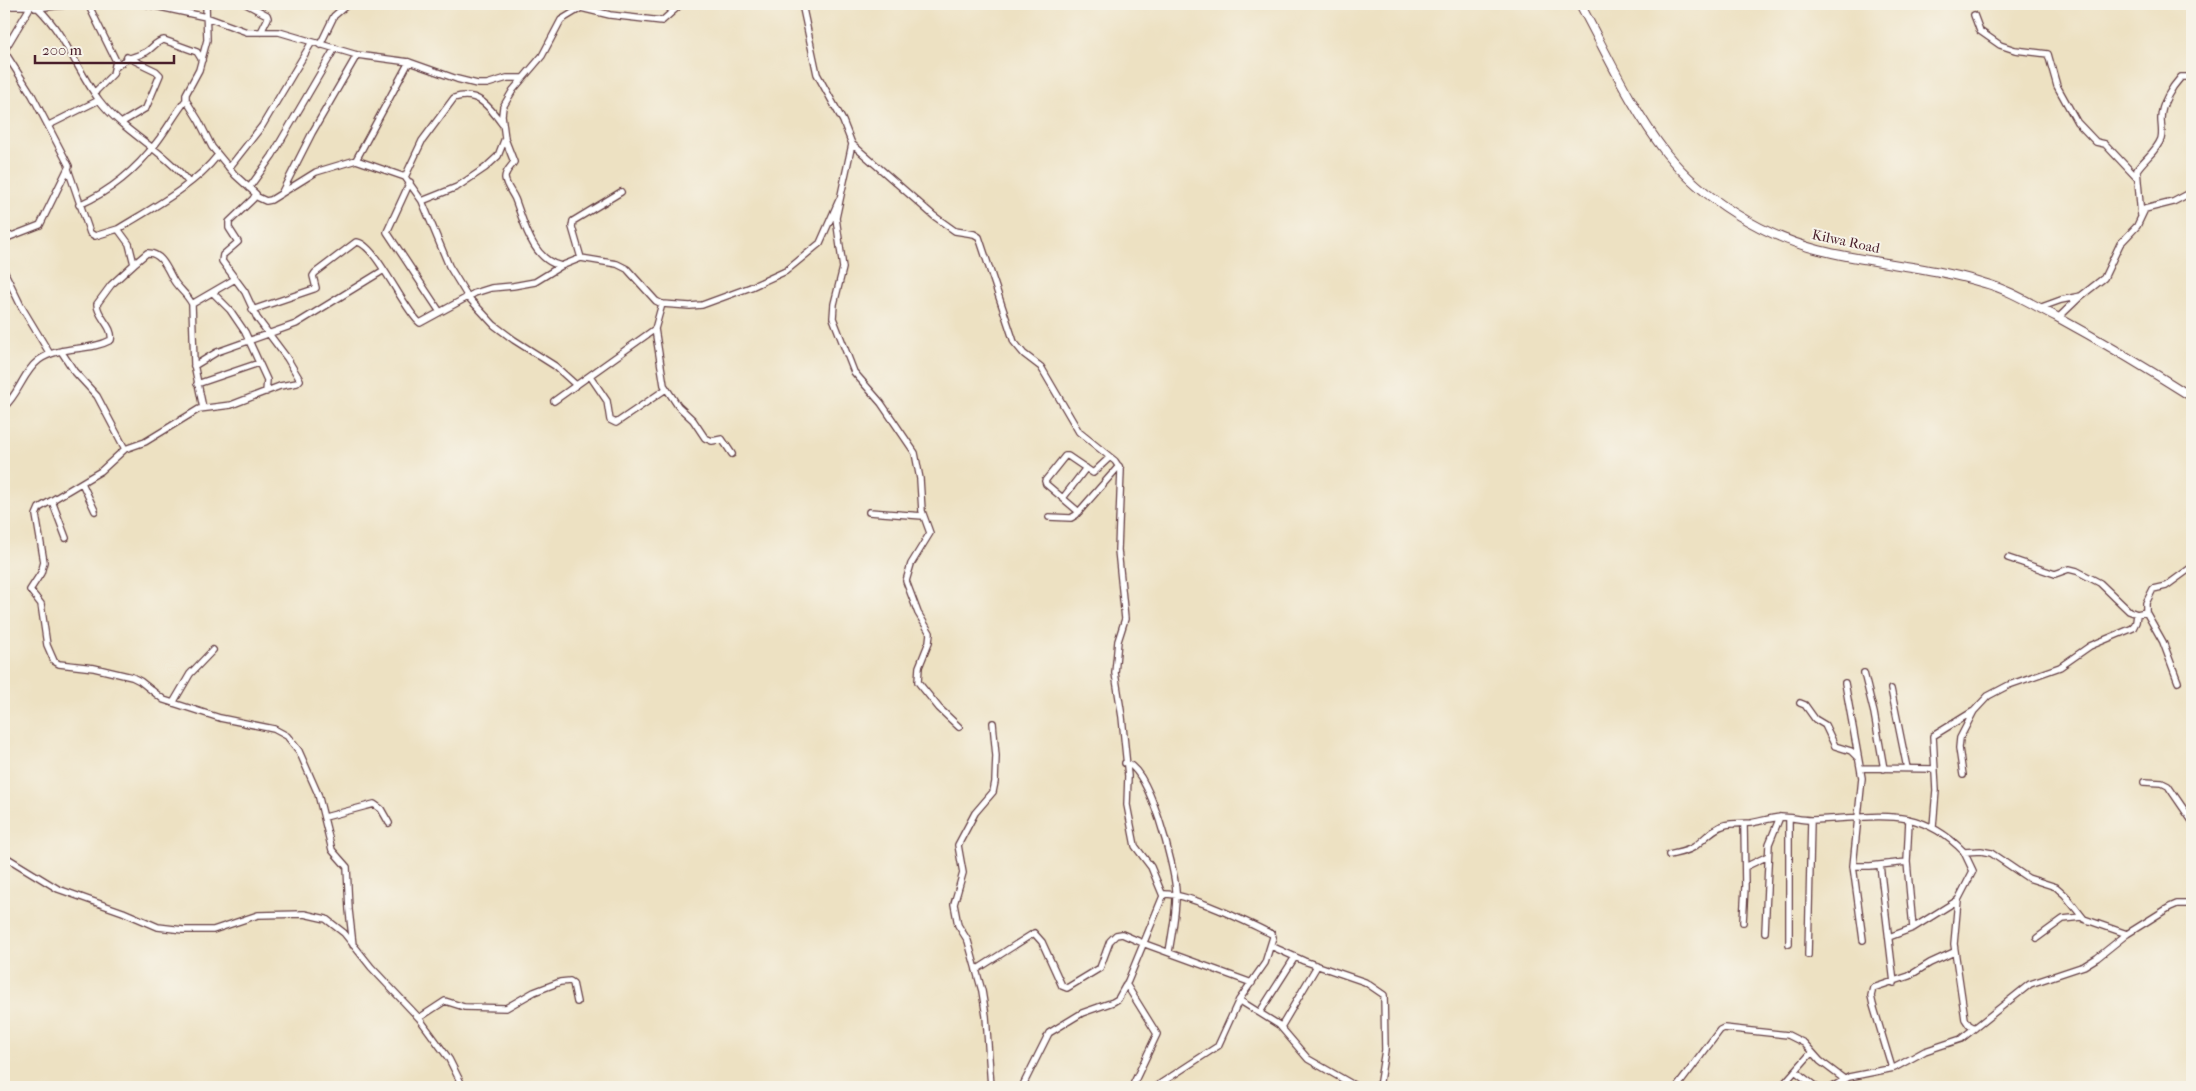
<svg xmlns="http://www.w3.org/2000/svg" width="2196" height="1091" viewBox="0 0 2196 1091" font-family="'IM FELL French Canon',serif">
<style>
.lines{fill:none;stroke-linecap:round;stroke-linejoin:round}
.minor-casing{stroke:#623c42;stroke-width:8}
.highway-casing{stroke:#623c42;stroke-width:10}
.minor{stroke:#fff;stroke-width:5.5}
.highway{stroke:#fff;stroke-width:8}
.labels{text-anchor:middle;stroke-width:4;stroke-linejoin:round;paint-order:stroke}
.street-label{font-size:14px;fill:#4a1f2b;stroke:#f7f3e8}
</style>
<rect width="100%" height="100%" fill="#f7f3e8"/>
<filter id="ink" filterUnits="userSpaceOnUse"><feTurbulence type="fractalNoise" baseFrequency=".02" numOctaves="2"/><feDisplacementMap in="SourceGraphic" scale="10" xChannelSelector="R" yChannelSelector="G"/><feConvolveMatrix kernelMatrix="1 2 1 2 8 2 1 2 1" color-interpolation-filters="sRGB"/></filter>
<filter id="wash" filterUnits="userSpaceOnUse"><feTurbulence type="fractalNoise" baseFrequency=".0096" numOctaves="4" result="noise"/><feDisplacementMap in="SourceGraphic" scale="20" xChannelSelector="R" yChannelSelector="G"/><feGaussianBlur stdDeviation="1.12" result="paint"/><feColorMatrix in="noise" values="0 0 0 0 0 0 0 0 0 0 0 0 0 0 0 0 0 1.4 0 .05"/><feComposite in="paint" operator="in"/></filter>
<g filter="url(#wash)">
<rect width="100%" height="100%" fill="#ede1c2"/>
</g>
<g filter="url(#ink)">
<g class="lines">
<g class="minor-casing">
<path id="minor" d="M 88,4 L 116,61 L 113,74 L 95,92
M 146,4 L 206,17 L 247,32 L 279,32 L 357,55 L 409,62 L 457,79 L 477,84 L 487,84 L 507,78 L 523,78
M 206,4 L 207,40 L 199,70 L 186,94 L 186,100 L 199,121 L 212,147 L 235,175 L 256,194 L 253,199 L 229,222 L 229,228 L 238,242 L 223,255 L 222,261 L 245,292 L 257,318 L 287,358 L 300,380 L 297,383 L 280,386 L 231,405 L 199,409 L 145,442 L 125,449 L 101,471 L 39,508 L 36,515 L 44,562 L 41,573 L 30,590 L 41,604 L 47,645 L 54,661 L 59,664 L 94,668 L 132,677 L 140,681 L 164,700 L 220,718 L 274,729 L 287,736 L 299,751 L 318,794 L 332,850 L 347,867 L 349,910 L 353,945
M 246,4 L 267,15 L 268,18 L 261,32
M 802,4 L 817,74 L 843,121 L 852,144 L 934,216 L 955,231 L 974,234 L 979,237 L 1014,342 L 1024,354 L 1041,367 L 1079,432 L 1115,461 L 1121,470 L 1118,550 L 1125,619 L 1118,641 L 1115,673 L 1122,717 L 1128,776 L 1127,805 L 1135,846 L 1151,867 L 1163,896 L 1128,981 L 1118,999 L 1113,1002 L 1082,1013 L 1049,1033 L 1022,1087
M 4,6 L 31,6
M 35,8 L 75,4
M 38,8 C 65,34 77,70 99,100 C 124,133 164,150 189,183
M 1974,15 L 1980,31 L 2000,45 L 2015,50 L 2048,54 L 2057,86 L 2077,122 L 2096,142 L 2105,144 L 2137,178
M 320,45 L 334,16 L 348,4
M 4,51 L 32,95 L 69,166 L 40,225 L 4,239
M 4,51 L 32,4
M 116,67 C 128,56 134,58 146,52 C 153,48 156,41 164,40 L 197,52 L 202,60
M 121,123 L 146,108 L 160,75 L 156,71 L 127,57
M 49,125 L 99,100
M 505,139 L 514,162 C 511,167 505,171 505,178 C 506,186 512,192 515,199 C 524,222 532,260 561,266
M 852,144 L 836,218 L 843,268 L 834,304 L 833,318 L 854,372 L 881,403 L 915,453 L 920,479 L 922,511 L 930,533 L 911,564 L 906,581 L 918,613 L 930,633 L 929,642 L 919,667 L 918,682 L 939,708 L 959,727
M 356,160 L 409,62
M 229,168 L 262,126 L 312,42
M 405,177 L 422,141 L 454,98 C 477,90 490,107 502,124
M 410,182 L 387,232 L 440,312
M 249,188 L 272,156 L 335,48
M 281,194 L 312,133 L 357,55
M 255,196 L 266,201 L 271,200 L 316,172 L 356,160 L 405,177 L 422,201 L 449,266 L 468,297 L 494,325 L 514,340 L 555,366 L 576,385
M 422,201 L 457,187 L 485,168 L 498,156 L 505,138 L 502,115 L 503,107 L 513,90 L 542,56 L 561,20 L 581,8 L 610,15 L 662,21 L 681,4
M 79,205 C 111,191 136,170 157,142 C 167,129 175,114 186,100
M 2141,216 L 2137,170 C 2144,159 2156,152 2161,139 C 2163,132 2161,126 2161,119 C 2161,104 2172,87 2181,77 L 2192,77
M 118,229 C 152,208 193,187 218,155
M 581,258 L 572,227 L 573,221 L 621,192
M 134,264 L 147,253 C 162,252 168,271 174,281 C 179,289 187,294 192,304 L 194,364 L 203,408
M 4,271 L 21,306 L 50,354
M 213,293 L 230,310 L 245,332 L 267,380 L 266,392
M 192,304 L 235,279
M 662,304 L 655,329 L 664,385 L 678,406 L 693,420 L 705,438 L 712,441 L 722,439 L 732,454
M 2039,308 L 2061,300 L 2081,296
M 252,310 L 314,289 L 316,288 L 313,276 L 315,273 L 356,242 C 375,242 403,309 420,323 L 475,293 L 491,288 L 513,286 L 535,282 L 561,266 L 581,258 L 617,264 L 627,269 L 656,301 L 662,304 L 690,306 L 702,305 L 751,287 L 786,271 L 820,243 L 839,200
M 2058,318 L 2081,296 L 2104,278 L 2120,244 L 2137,226 L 2145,209 L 2173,202 L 2192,192
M 61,351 L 74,371 L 97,396 L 125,449
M 194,366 L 217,352 L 296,324 L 384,270
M 590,376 L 607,401 L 610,420 L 616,423 L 666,389
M 197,384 L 259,363
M 554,401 L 655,329
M 4,407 C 19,394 23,372 39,360 C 60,345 89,352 111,340 C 114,327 97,317 97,304 L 111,285 L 134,264 L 129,244 L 118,229 L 95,236 L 90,233 L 68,169
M 82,483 L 95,511
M 1063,498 L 1086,468
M 52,501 L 66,538
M 869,512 L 923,516
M 1079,512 L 1046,484 L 1045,481 L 1065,456 L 1068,456 L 1093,473 L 1110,457
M 1049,517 L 1071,518 L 1076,515 L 1119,466
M 2008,558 L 2055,574 L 2069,569 L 2077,571 L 2100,583 L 2129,611 L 2137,614 L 2146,612
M 1864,673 L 1874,713 L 1884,769
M 2178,682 L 2163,642 L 2146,612 L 2146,603 L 2153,589 L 2166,586 L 2192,567
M 1845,683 L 1862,778 L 1853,866 L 1863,940
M 1891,689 L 1907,768
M 173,703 L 190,674 L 213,650
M 1800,703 L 1805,705 L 1815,719 L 1825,725 L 1835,746 L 1851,751 L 1858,758
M 1125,763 C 1149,765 1175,869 1176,891 C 1177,911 1172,932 1169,952
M 1861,768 L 1935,769
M 1963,775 L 1959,748 L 1960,738 L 1974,711 L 1988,696 L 2009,685 L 2060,667 L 2090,646 L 2133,628 L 2136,622 L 2137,614
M 2144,782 L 2162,783 L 2168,786 L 2192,821
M 325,817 L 374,804 L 381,809 L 389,823
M 1909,820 L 1907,862 L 1913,928
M 1933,827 L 1936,790 L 1933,736 L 1972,712
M 1964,852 L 1973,871 L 1958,900 L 1954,944 L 1965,1019 L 1969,1025 L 1975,1028
M 1669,855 C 1677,853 1686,852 1694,847 C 1704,840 1712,828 1725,825 C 1733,823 1742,824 1751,823 C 1761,821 1771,818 1781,817 C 1791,817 1801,820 1811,820 C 1872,819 1916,802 1964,852 L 1981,851 L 1991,853 L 2028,878 L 2056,887 L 2065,895 L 2084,919 L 2127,934
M 4,856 L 58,889 L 123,912 L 158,927 L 183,930 L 213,930 L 258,915 L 304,914 L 326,919 L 344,933 L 371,967 L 419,1018 L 449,1059 L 463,1087
M 1880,865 L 1894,983
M 1853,866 L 1870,866 L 1907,862
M 1745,867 L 1768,856
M 1743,922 L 1745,887 L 1744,824
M 1765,932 L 1769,844 L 1780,817
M 1889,937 L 1913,928 L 1958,900
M 2037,938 L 2063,919 L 2081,917
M 1789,944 L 1789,818
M 1271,946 L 1304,961 L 1365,982 L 1384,995 L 1385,1050 L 1379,1087
M 1808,955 L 1811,820
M 976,970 L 1034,933 L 1042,942 L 1062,986 L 1067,988 L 1100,968 L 1110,941 L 1116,935 L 1122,934 L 1145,944 L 1252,983
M 1126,984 L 1157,1034 L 1132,1087
M 1239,1000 L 1279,1025 L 1308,1059 L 1357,1087
M 1260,1012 L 1295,957
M 419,1018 L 445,1001 L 464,1007 L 506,1008 L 534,992 L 560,982 L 570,981 L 573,983 L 577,1002
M 1281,1027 L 1317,966
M 1892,1068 L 1873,1005 L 1871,996 L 1873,988 L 1909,976 L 1930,963 L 1954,952
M 1795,1071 L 1816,1087
M 991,1087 L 986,1016 L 982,991 L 968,941 L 958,925 L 954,904 L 963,873 L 958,845 L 975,813 L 993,792 L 995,782 L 996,756 L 993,723
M 1155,1087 L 1218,1046 L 1239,1000 L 1265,963 L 1273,937 L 1272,934 C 1248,923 1187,892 1163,894
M 1677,1087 L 1720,1030 L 1724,1028 L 1788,1035 L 1804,1043 L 1820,1061 L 1844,1079
M 1781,1087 L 1812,1052
M 1832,1087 L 1849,1077 L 1894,1068 L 1925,1051 L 1961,1039 L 2030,984 L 2084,966 L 2097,958 L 2127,934 L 2170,907 L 2177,904 L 2192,904"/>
</g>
<g class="highway-casing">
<path id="highway" d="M 1580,4 C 1607,54 1631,108 1666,153 C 1703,199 1761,235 1819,250 C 1873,264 1930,266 1984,283 C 2010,290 2033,305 2057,317 C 2103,342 2148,369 2192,397"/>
</g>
<use href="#minor" class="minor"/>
<use href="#highway" class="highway"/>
</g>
</g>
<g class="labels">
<g class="street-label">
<text transform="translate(1846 241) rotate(12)" y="5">Kilwa Road</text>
</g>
</g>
<rect width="2196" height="1091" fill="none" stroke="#f7f3e8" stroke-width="20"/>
<path d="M35 55v8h139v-8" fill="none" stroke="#4a1f2b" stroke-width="2.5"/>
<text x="42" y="55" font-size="15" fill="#4a1f2b" stroke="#f7f3e8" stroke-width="4" paint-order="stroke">200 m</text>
</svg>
